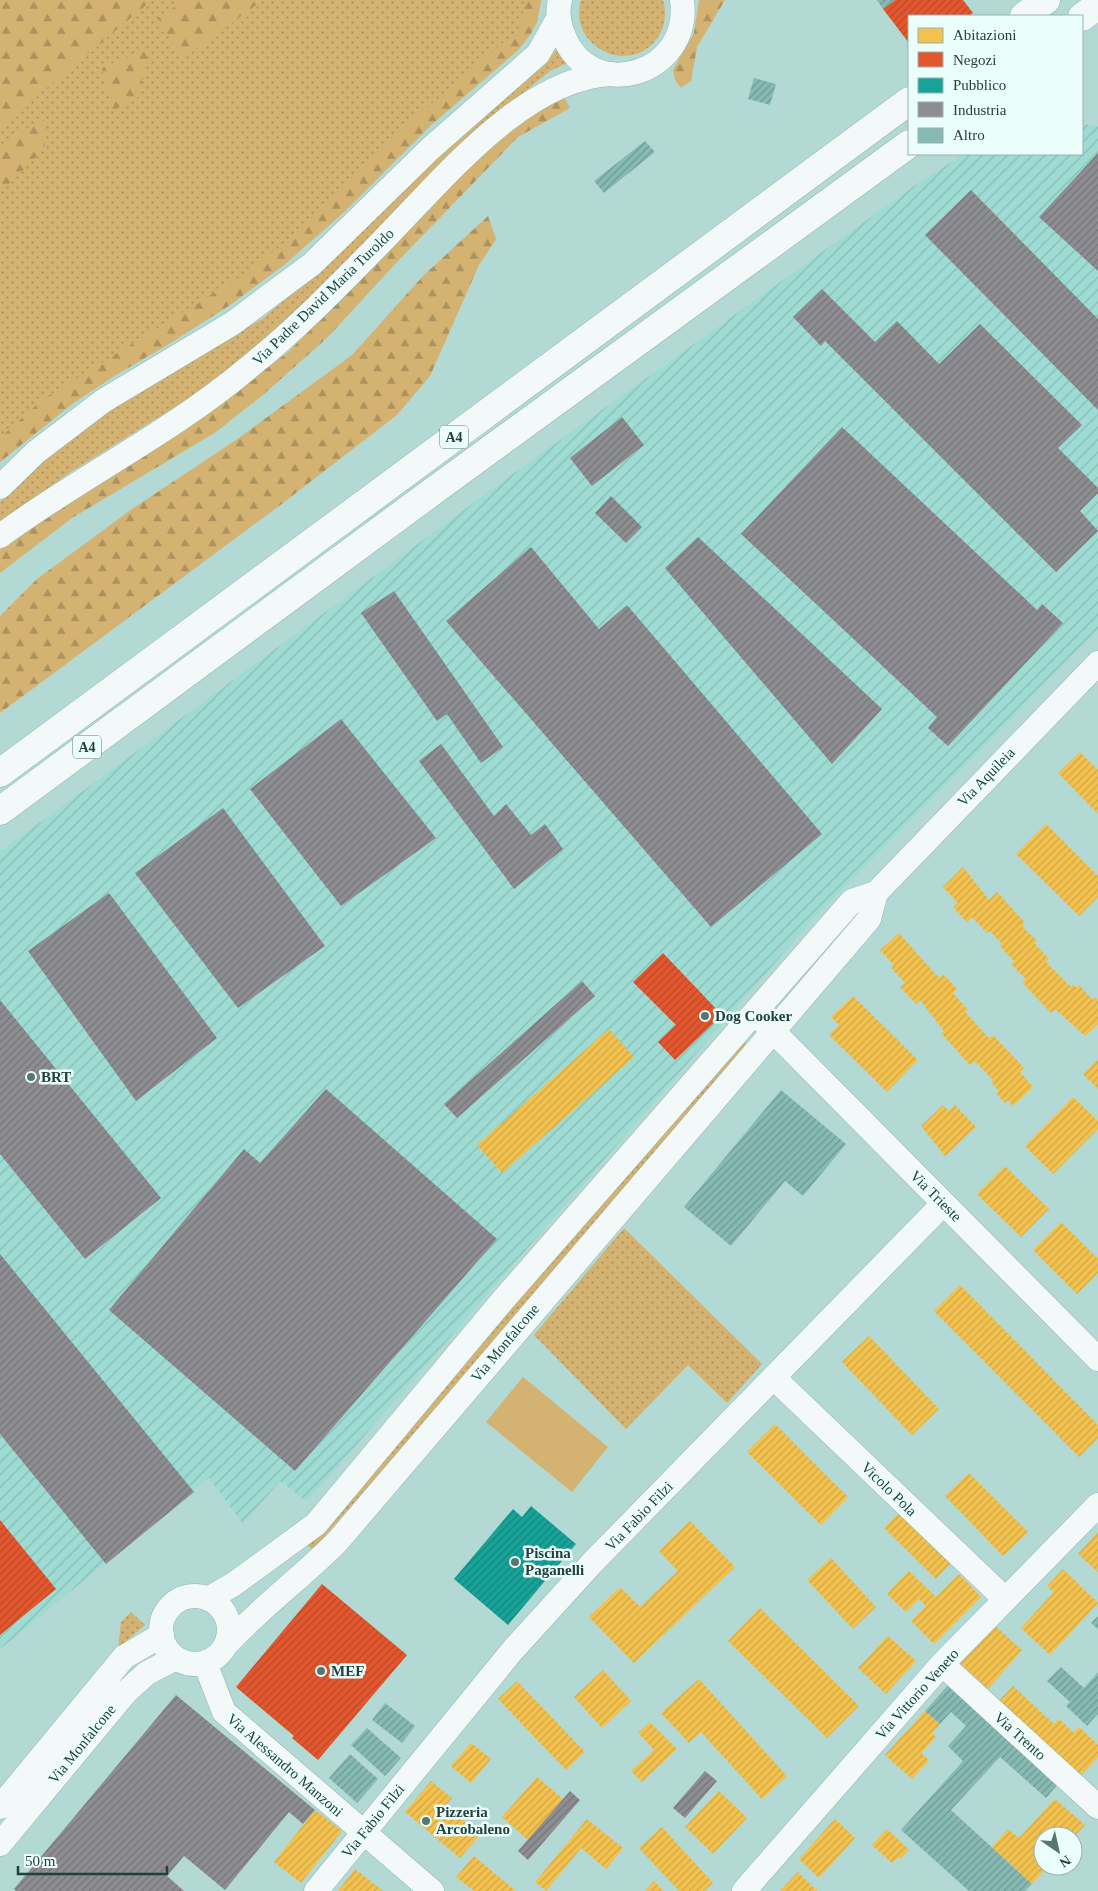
<svg xmlns="http://www.w3.org/2000/svg" width="1098" height="1891" viewBox="0 0 1098 1891" font-family="Georgia,serif">
<style>
.industrial{fill:url(#industrial-furrows)}
.grass{fill:url(#grass-dots)}
.forest{fill:url(#forest-firs)}
.pitch{fill:#d4b271}
.homes{fill:url(#homes-hatch)}
.shops{fill:url(#shops-hatch)}
.public{fill:url(#public-hatch)}
.industry{fill:url(#industry-hatch)}
.building{fill:url(#building-hatch)}
.lines{fill:none;stroke-linecap:round;stroke-linejoin:round}
.minor-casing{stroke:#96b6b1;stroke-width:25}
.highway-casing{stroke:#96b6b1;stroke-width:29}
.minor{stroke:#f3f9f8;stroke-width:24}
.highway{stroke:#f3f9f8;stroke-width:28}
.poi-dot{fill:#557671;stroke:#ebfefb;stroke-width:2}
.labels{text-anchor:middle;stroke-width:5;stroke-linejoin:round;paint-order:stroke}
.shield{fill:#ebfefb;stroke:#5f7975;stroke-width:1}
.shield-label{font-size:14px;font-weight:bold;fill:#23403c}
.street-label{font-size:15px;fill:#23403c;stroke:#ebfefb}
.poi-label{font-size:15px;font-weight:bold;fill:#23403c;stroke:#ebfefb;text-anchor:start}
</style>
<defs>
<pattern id="industrial-furrows" width="10" height="10" patternUnits="userSpaceOnUse" patternTransform="scale(1.25)"><rect width="10" height="10" fill="#9edbd2"/><path d="M-1 1l2-2M0 10L10 0M9 11l2-2" fill="none" stroke="#88bdb5"/></pattern>
<pattern id="grass-dots" width="8" height="8" patternUnits="userSpaceOnUse" patternTransform="scale(1.25)"><rect width="8" height="8" fill="#d4b271"/><path d="M2 2h.1M6 6h.1" fill="none" stroke="#ac925e" stroke-width="1.8" stroke-linecap="round"/></pattern>
<pattern id="forest-firs" width="22" height="20" patternUnits="userSpaceOnUse" patternTransform="scale(1.25)"><rect width="22" height="20" fill="#d4b271"/><path d="M5 1l3.5 6h-7zM16 11l3.5 6h-7z" fill="#ac925e"/></pattern>
<pattern id="homes-hatch" width="6" height="6" patternUnits="userSpaceOnUse" patternTransform="scale(1.25)"><rect width="6" height="6" fill="#f2c14e"/><path d="M-1 1l2-2M0 6l6-6M5 7l2-2" fill="none" stroke="#cfa745"/></pattern>
<pattern id="shops-hatch" width="6" height="6" patternUnits="userSpaceOnUse" patternTransform="scale(1.25)"><rect width="6" height="6" fill="#e4572e"/><path d="M-1 1l2-2M0 6l6-6M5 7l2-2" fill="none" stroke="#b84928"/></pattern>
<pattern id="public-hatch" width="6" height="6" patternUnits="userSpaceOnUse" patternTransform="scale(1.25)"><rect width="6" height="6" fill="#17a398"/><path d="M-1 1l2-2M0 6l6-6M5 7l2-2" fill="none" stroke="#14867d"/></pattern>
<pattern id="industry-hatch" width="6" height="6" patternUnits="userSpaceOnUse" patternTransform="scale(1.25)"><rect width="6" height="6" fill="#8d8d92"/><path d="M-1 1l2-2M0 6l6-6M5 7l2-2" fill="none" stroke="#737578"/></pattern>
<pattern id="building-hatch" width="6" height="6" patternUnits="userSpaceOnUse" patternTransform="scale(1.25)"><rect width="6" height="6" fill="#88bab4"/><path d="M-1 1l2-2M0 6l6-6M5 7l2-2" fill="none" stroke="#6f9994"/></pattern>
</defs>
<rect width="100%" height="100%" fill="#b2d9d3"/>
<path class="industrial" d="M 1082,124 L 1098,126 L 1098,630 L 814,918 L 307,1502 L 280,1481 L 243,1524 L 209,1478 L 0,1649 L 0,852 L 506,479 L 924,179 L 965,154 L 1082,154 Z"/>
<path class="grass" d="M 0,0 L 541,0 L 537,22 L 530,35 L 517,51 L 430,126 L 345,211 L 285,264 L 230,305 L 167,345 L 114,376 L 72,404 L 0,462 Z
M 581,0 L 663,0 C 667,13 665,26 658,37 C 631,78 567,46 581,0 Z
M 559,47 L 569,62 L 550,71 L 476,131 L 298,313 L 210,385 L 69,473 L 0,522 L 0,502 L 54,451 L 92,422 L 130,396 L 262,319 L 340,254 L 436,157 L 498,101 L 541,68 Z
M 742,1041 L 749,1046 L 313,1550 L 307,1545 Z
M 624,1228 L 762,1364 L 727,1403 L 688,1365 L 626,1429 L 534,1335 Z
M 131,1612 L 145,1625 L 118,1648 L 121,1622 Z"/>
<path class="forest" d="M 0,0 L 152,0 L 0,127 Z
M 185,0 L 263,0 L 181,60 L 158,18 Z
M 526,0 L 541,0 L 537,22 L 530,35 L 517,51 L 430,126 L 345,211 L 285,264 L 230,305 L 167,345 L 114,376 L 72,404 L 0,462 L 0,438 L 42,400 L 243,275 L 300,231 L 389,140 L 519,29 Z
M 699,0 L 725,0 L 697,47 L 691,81 L 681,88 L 675,80 L 673,70 L 694,33 Z
M 149,48 L 139,96 L 113,111 L 102,68 Z
M 562,93 L 570,108 L 518,137 L 396,263 L 328,337 L 264,394 L 216,432 L 72,518 L 0,573 L 0,550 L 22,531 L 245,384 L 287,353 L 342,299 L 467,169 L 513,128 Z
M 44,116 L 45,148 L 0,193 L 0,148 Z
M 488,216 L 496,239 L 479,265 L 430,376 L 397,415 L 279,506 L 0,713 L 0,616 L 37,579 L 132,509 L 236,440 L 352,355 L 423,276 Z"/>
<path class="pitch" d="M 523,1377 L 608,1447 L 572,1492 L 486,1422 Z"/>
<path class="homes" d="M 1080,752 L 1098,770 L 1098,814 L 1058,773 Z
M 1046,824 L 1098,876 L 1098,897 L 1079,916 L 1016,854 Z
M 963,867 L 989,900 L 997,892 L 1025,923 L 1022,926 L 1037,941 L 1034,943 L 1049,959 L 1046,962 L 1071,987 L 1073,985 L 1077,988 L 1079,985 L 1093,1000 L 1096,997 L 1098,999 L 1098,1024 L 1085,1036 L 1055,1009 L 1051,1013 L 1022,982 L 1026,979 L 1011,964 L 1015,962 L 1000,946 L 1002,944 L 990,931 L 987,933 L 972,917 L 967,922 L 953,907 L 958,903 L 943,887 Z
M 899,933 L 939,978 L 943,974 L 957,989 L 953,993 L 968,1010 L 965,1012 L 989,1038 L 993,1035 L 1024,1068 L 1020,1072 L 1033,1087 L 1013,1106 L 1008,1100 L 1005,1103 L 997,1094 L 999,1091 L 991,1082 L 993,1080 L 975,1061 L 970,1065 L 941,1033 L 944,1031 L 920,1000 L 916,1004 L 900,987 L 905,983 L 891,968 L 894,965 L 880,950 Z
M 853,996 L 918,1060 L 887,1092 L 829,1035 L 839,1025 L 831,1017 Z
M 609,1029 L 634,1057 L 502,1173 L 477,1145 Z
M 1097,1060 L 1098,1061 L 1098,1089 L 1083,1074 Z
M 1073,1097 L 1098,1121 L 1098,1129 L 1053,1174 L 1025,1146 Z
M 943,1105 L 949,1111 L 955,1105 L 976,1127 L 945,1156 L 921,1126 Z
M 1005,1166 L 1049,1209 L 1021,1237 L 977,1194 Z
M 1061,1222 L 1098,1259 L 1098,1273 L 1077,1294 L 1033,1250 Z
M 960,1285 L 1098,1425 L 1098,1438 L 1079,1457 L 934,1311 Z
M 869,1336 L 939,1409 L 912,1435 L 842,1362 Z
M 775,1424 L 848,1497 L 821,1525 L 747,1452 Z
M 969,1473 L 1028,1532 L 1003,1556 L 945,1496 Z
M 899,1513 L 951,1563 L 936,1579 L 884,1528 Z
M 690,1521 L 735,1567 L 634,1663 L 589,1617 L 620,1587 L 640,1607 L 678,1571 L 659,1551 Z
M 1098,1532 L 1098,1572 L 1078,1554 Z
M 831,1558 L 876,1607 L 853,1629 L 807,1580 Z
M 1063,1569 L 1098,1603 L 1050,1655 L 1021,1628 L 1054,1592 L 1047,1586 Z
M 909,1571 L 936,1597 L 959,1574 L 981,1597 L 934,1644 L 911,1621 L 926,1606 L 919,1599 L 906,1612 L 887,1594 Z
M 760,1608 L 859,1706 L 827,1738 L 728,1641 Z
M 994,1625 L 1022,1650 L 988,1689 L 960,1663 Z
M 888,1636 L 916,1661 L 886,1694 L 858,1668 Z
M 603,1670 L 631,1701 L 602,1728 L 574,1697 Z
M 699,1679 L 787,1776 L 762,1799 L 701,1732 L 689,1743 L 661,1713 Z
M 517,1681 L 585,1752 L 566,1770 L 498,1699 Z
M 1013,1686 L 1054,1724 L 1059,1719 L 1074,1733 L 1079,1727 L 1098,1745 L 1098,1757 L 1079,1778 L 998,1702 Z
M 925,1711 L 940,1724 L 932,1733 L 936,1737 L 921,1753 L 929,1760 L 912,1779 L 885,1755 Z
M 650,1722 L 677,1749 L 642,1782 L 631,1771 L 654,1750 L 638,1733 Z
M 471,1743 L 491,1759 L 471,1783 L 451,1766 Z
M 537,1777 L 563,1799 L 528,1840 L 502,1817 Z
M 431,1781 L 452,1798 L 445,1806 L 480,1835 L 460,1858 L 405,1812 Z
M 719,1791 L 747,1818 L 713,1854 L 685,1827 Z
M 1055,1799 L 1085,1825 L 1073,1838 L 1073,1836 L 1043,1836 L 1043,1866 L 1048,1866 L 1032,1884 L 992,1847 L 1008,1829 L 1019,1838 Z
M 315,1810 L 342,1831 L 301,1883 L 274,1862 Z
M 587,1819 L 623,1848 L 606,1869 L 581,1848 L 546,1891 L 535,1882 Z
M 835,1819 L 855,1838 L 819,1878 L 799,1859 Z
M 662,1827 L 713,1883 L 704,1891 L 679,1891 L 639,1848 Z
M 887,1829 L 909,1850 L 900,1859 L 898,1857 L 892,1863 L 872,1845 Z
M 474,1856 L 499,1877 L 516,1891 L 474,1891 L 456,1877 Z
M 355,1869 L 383,1891 L 338,1891 Z
M 798,1872 L 817,1891 L 780,1891 Z
M 654,1881 L 663,1891 L 645,1891 Z"/>
<path class="shops" d="M 895,0 L 963,0 L 973,13 L 969,16 L 909,16 L 909,43 L 883,9 Z
M 663,953 L 722,1015 L 675,1060 L 658,1042 L 676,1025 L 633,982 Z
M 0,1520 L 56,1589 L 0,1635 Z
M 322,1584 L 407,1655 L 318,1760 L 292,1738 L 294,1736 L 236,1687 Z"/>
<path class="public" d="M 531,1506 L 576,1544 L 508,1625 L 454,1579 L 513,1509 L 522,1517 Z"/>
<path class="industry" d="M 1098,153 L 1098,271 L 1039,217 Z
M 971,190 L 1098,319 L 1098,410 L 925,235 Z
M 822,289 L 875,342 L 897,321 L 939,364 L 980,324 L 1082,425 L 1058,448 L 1098,488 L 1098,493 L 1080,511 L 1098,531 L 1056,572 L 825,341 L 821,346 L 793,317 Z
M 622,417 L 644,445 L 592,486 L 570,458 Z
M 842,427 L 1037,610 L 1042,604 L 1063,623 L 948,746 L 928,728 L 937,717 L 741,534 Z
M 611,496 L 642,527 L 626,543 L 595,513 Z
M 698,537 L 882,709 L 832,764 L 665,568 Z
M 531,547 L 599,629 L 627,605 L 822,834 L 711,927 L 446,621 Z
M 394,591 L 503,747 L 481,763 L 447,714 L 437,721 L 361,613 Z
M 341,719 L 436,838 L 341,906 L 250,789 Z
M 441,744 L 494,816 L 506,804 L 531,835 L 545,824 L 563,849 L 514,889 L 419,761 Z
M 223,808 L 325,946 L 238,1008 L 135,873 Z
M 109,893 L 217,1038 L 136,1101 L 28,951 Z
M 582,981 L 595,996 L 457,1118 L 444,1104 Z
M 0,1000 L 161,1198 L 85,1259 L 0,1154 Z
M 326,1089 L 497,1239 L 295,1471 L 109,1310 L 244,1149 L 260,1163 Z
M 0,1254 L 194,1492 L 106,1564 L 0,1434 Z
M 176,1695 L 315,1810 L 303,1824 L 289,1812 L 225,1890 L 184,1856 L 167,1876 L 184,1891 L 16,1891 L 14,1889 Z
M 705,1771 L 717,1781 L 685,1818 L 673,1808 Z
M 570,1791 L 580,1800 L 528,1860 L 518,1851 Z"/>
<path class="building" d="M 877,0 L 895,0 L 883,9 Z
M 754,78 L 776,84 L 770,105 L 748,99 Z
M 645,141 L 655,152 L 604,193 L 594,181 Z
M 781,1090 L 846,1144 L 803,1196 L 785,1181 L 731,1246 L 684,1207 Z
M 1098,1616 L 1098,1629 L 1091,1623 Z
M 1061,1667 L 1084,1688 L 1098,1672 L 1098,1714 L 1087,1726 L 1066,1706 L 1070,1702 L 1047,1681 Z
M 949,1684 L 1059,1783 L 1046,1798 L 1000,1757 L 951,1810 L 1032,1884 L 1025,1891 L 969,1891 L 901,1830 L 963,1761 L 948,1746 L 966,1726 L 951,1712 L 940,1724 L 925,1711 Z
M 385,1703 L 415,1726 L 402,1743 L 372,1720 Z
M 367,1728 L 401,1758 L 385,1776 L 351,1745 Z
M 350,1754 L 378,1779 L 357,1803 L 329,1778 Z"/>
<g class="lines">
<g class="minor-casing">
<path id="minor" d="M 560,0 C 557,11 559,24 563,34 C 589,105 692,76 682,0
M 0,487 L 36,452 L 103,401 L 233,323 L 312,264 L 431,148 L 538,54 L 559,17
M 0,536 C 80,477 172,432 248,368 C 299,327 344,280 389,234 C 446,176 526,77 612,74
M 764,1022 L 1098,1359
M 774,1378 L 1005,1599
M161 1630a34 34 0 1 1 68 0a34 34 0 1 1-68 0Z
M 208,1599 L 234,1584 L 316,1524 L 503,1300 L 852,901 L 876,893 L 1098,663
M 226,1645 C 260,1608 301,1578 337,1542 L 869,919 L 876,893
M 205,1663 L 224,1712 L 432,1891
M 942,1664 L 1098,1807
M 0,1807 L 124,1657 L 162,1635
M 0,1844 L 126,1692 L 147,1673 L 176,1658
M 316,1891 L 512,1651 L 592,1563 L 943,1204
M 744,1891 L 942,1664 L 1098,1505"/>
</g>
<g class="highway-casing">
<path id="highway" d="M 1024,16 L 1046,0
M 1082,17 L 1098,5
M 0,773 L 909,101
M 0,811 L 436,489 L 909,144"/>
</g>
<use href="#minor" class="minor"/>
<use href="#highway" class="highway"/>
</g>
<g class="poi-dot">
<circle cx="705" cy="1016" r="5"/>
<circle cx="31" cy="1077" r="5"/>
<circle cx="515" cy="1562" r="5"/>
<circle cx="321" cy="1671" r="5"/>
<circle cx="426" cy="1821" r="5"/>
</g>
<g class="labels">
<g class="shield">
<rect x="440" y="425.5" width="28" height="23" rx="4"/>
<rect x="73" y="735.5" width="28" height="23" rx="4"/>
</g>
<g class="shield-label">
<text x="454" y="442">A4</text>
<text x="87" y="752">A4</text>
</g>
<g class="street-label">
<text transform="translate(323 297) rotate(-44)" y="5">Via Padre David Maria Turoldo</text>
<text transform="translate(986 777) rotate(-46)" y="5">Via Aquileia</text>
<text transform="translate(936 1196) rotate(45)" y="5">Via Trieste</text>
<text transform="translate(505 1343) rotate(-50)" y="5">Via Monfalcone</text>
<text transform="translate(889 1489) rotate(44)" y="5">Vicolo Pola</text>
<text transform="translate(639 1516) rotate(-46)" y="5">Via Fabio Filzi</text>
<text transform="translate(917 1694) rotate(-48)" y="5">Via Vittorio Veneto</text>
<text transform="translate(1020 1736) rotate(42)" y="5">Via Trento</text>
<text transform="translate(82 1744) rotate(-51)" y="5">Via Monfalcone</text>
<text transform="translate(285 1765) rotate(41)" y="5">Via Alessandro Manzoni</text>
<text transform="translate(373 1821) rotate(-51)" y="5">Via Fabio Filzi</text>
</g>
<g class="poi-label">
<text x="715" y="1021">Dog Cooker</text>
<text x="41" y="1082">BRT</text>
<text x="525" y="1558">Piscina<tspan x="525" dy="17">Paganelli</tspan></text>
<text x="331" y="1676">MEF</text>
<text x="436" y="1817">Pizzeria<tspan x="436" dy="17">Arcobaleno</tspan></text>
</g>
</g>
<rect x="908" y="15" width="175" height="140" fill="#ebfefb" stroke="#9bb2af"/>
<rect x="918" y="28" width="25" height="15" fill="#f2c14e" stroke="#9bb2af"/>
<text x="953" y="40" font-size="15" fill="#23403c">Abitazioni</text>
<rect x="918" y="52" width="25" height="15" fill="#e4572e" stroke="#9bb2af"/>
<text x="953" y="65" font-size="15" fill="#23403c">Negozi</text>
<rect x="918" y="78" width="25" height="15" fill="#17a398" stroke="#9bb2af"/>
<text x="953" y="90" font-size="15" fill="#23403c">Pubblico</text>
<rect x="918" y="102" width="25" height="15" fill="#8d8d92" stroke="#9bb2af"/>
<text x="953" y="115" font-size="15" fill="#23403c">Industria</text>
<rect x="918" y="128" width="25" height="15" fill="#88bab4" stroke="#9bb2af"/>
<text x="953" y="140" font-size="15" fill="#23403c">Altro</text>
<g transform="translate(1058 1851) rotate(146)"><circle r="24" fill="#ebfefb" stroke="#9bb2af"/>
<path d="M0-4L9 19L0 12L-9 19Z" fill="#557671"/>
<text y="-8" font-size="14" font-weight="bold" text-anchor="middle" fill="#23403c">N</text>
</g>
<path d="M18 1866v8h149v-8" fill="none" stroke="#23403c" stroke-width="2.5"/>
<text x="25" y="1866" font-size="15" fill="#23403c" stroke="#ebfefb" stroke-width="4" paint-order="stroke">50 m</text>
</svg>
